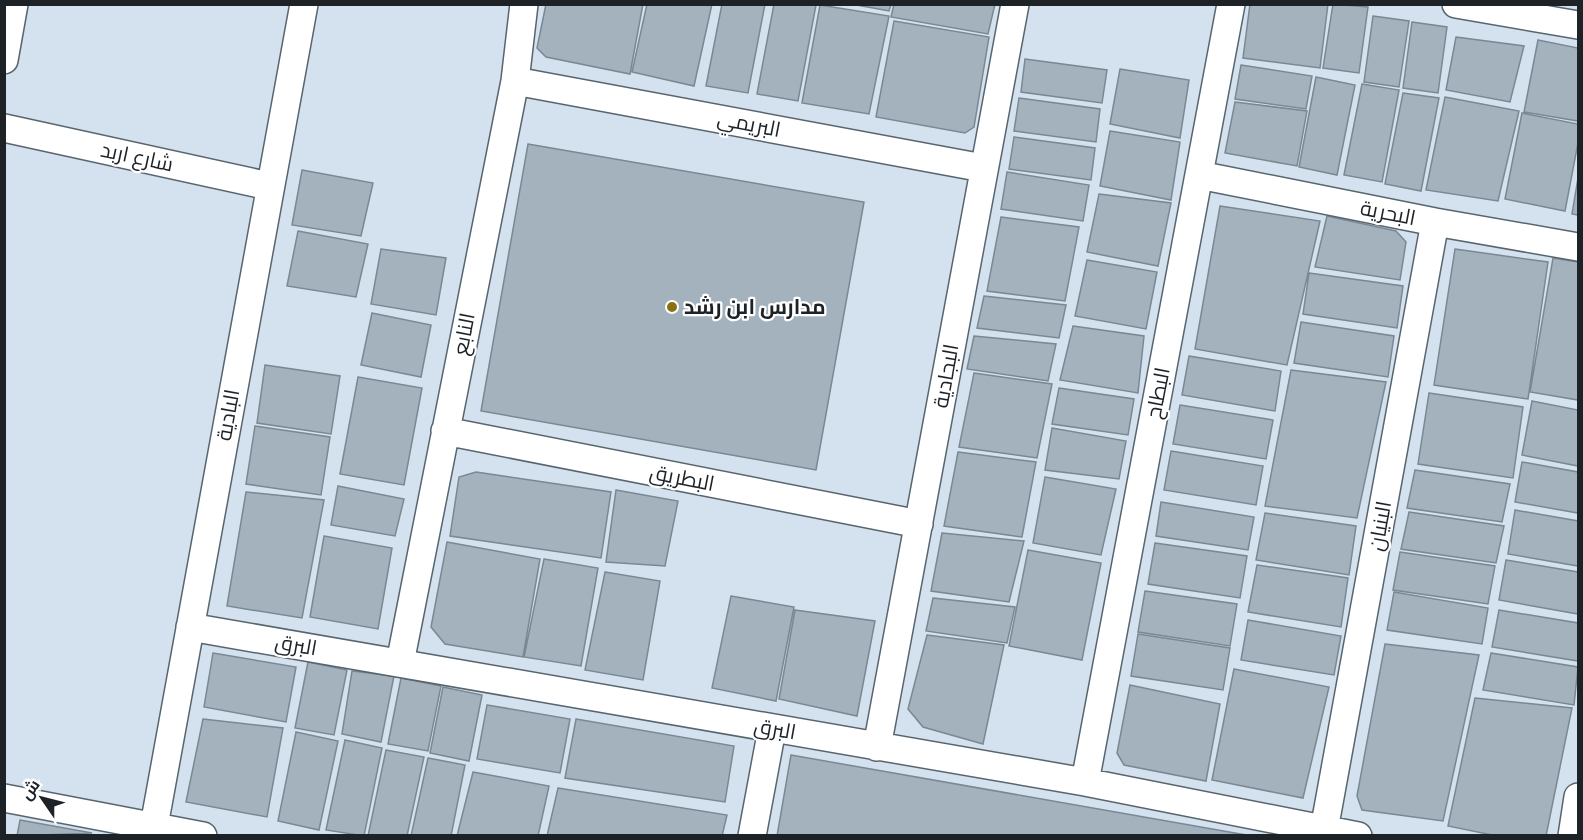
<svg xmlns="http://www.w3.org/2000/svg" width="1583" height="840" viewBox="0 0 1583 840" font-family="'IBM Plex Sans',Cairo,sans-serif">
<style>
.building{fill:#a3b2bd;stroke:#7a8893;stroke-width:1.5}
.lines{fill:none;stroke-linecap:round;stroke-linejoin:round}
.minor-casing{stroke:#57656f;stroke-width:30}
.minor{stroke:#fff;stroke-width:27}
.poi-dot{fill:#8b7012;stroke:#fff;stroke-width:2}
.labels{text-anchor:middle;stroke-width:4.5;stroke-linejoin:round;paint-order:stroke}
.street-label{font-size:21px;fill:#1d2227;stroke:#fff}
.poi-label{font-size:21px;font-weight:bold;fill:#1d2227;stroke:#fff;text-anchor:start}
</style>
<rect width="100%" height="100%" fill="#d3e2ee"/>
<path class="building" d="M 546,4 L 643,4 L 630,74 L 546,57 L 537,48 Z
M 647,4 L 712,4 L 694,86 L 632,72 Z
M 722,4 L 765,4 L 748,93 L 706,86 Z
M 774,4 L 816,5 L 798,101 L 757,94 Z
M 851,4 L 891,4 L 889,11 Z
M 894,4 L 995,4 L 988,34 L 891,17 Z
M 1250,4 L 1328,4 L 1320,68 L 1243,58 Z
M 1333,4 L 1368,7 L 1359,73 L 1323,68 Z
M 820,5 L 889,16 L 869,114 L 802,103 Z
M 1373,16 L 1409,21 L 1399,87 L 1364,82 Z
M 894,21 L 989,37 L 974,127 L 965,133 L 876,117 Z
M 1412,22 L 1447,27 L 1438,93 L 1403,88 Z
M 1456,37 L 1524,46 L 1510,102 L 1446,90 Z
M 1538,40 L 1578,48 L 1578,121 L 1524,112 Z
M 1025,59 L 1107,70 L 1102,103 L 1021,92 Z
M 1241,65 L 1312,76 L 1306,109 L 1235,99 Z
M 1120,69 L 1189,80 L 1180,138 L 1110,124 Z
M 1316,77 L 1355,85 L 1337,175 L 1299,167 Z
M 1362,84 L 1399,90 L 1382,182 L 1344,175 Z
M 1403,93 L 1439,98 L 1421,191 L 1385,184 Z
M 1445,97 L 1519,111 L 1498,201 L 1426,190 Z
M 1019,98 L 1100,109 L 1096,142 L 1014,131 Z
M 1235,102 L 1307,111 L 1297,166 L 1225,153 Z
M 1522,113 L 1578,124 L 1578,143 L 1565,211 L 1505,199 Z
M 1110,131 L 1180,142 L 1171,200 L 1100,186 Z
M 1014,137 L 1095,148 L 1091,180 L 1009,169 Z
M 528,144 L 864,202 L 816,470 L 481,411 Z
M 302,170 L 373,183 L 361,236 L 292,225 Z
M 1007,172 L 1089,185 L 1083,221 L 1001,209 Z
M 1578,178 L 1578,215 L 1572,214 Z
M 1099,194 L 1171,203 L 1158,266 L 1087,252 Z
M 1220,206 L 1320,221 L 1287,365 L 1195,349 Z
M 1327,216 L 1396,231 L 1406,242 L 1400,280 L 1315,267 Z
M 1001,217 L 1079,227 L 1065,301 L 987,291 Z
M 298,231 L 368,244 L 356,297 L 287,286 Z
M 381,249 L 446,258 L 436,315 L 371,304 Z
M 1455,249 L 1548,262 L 1528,399 L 1434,385 Z
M 1553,258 L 1578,262 L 1578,400 L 1530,392 Z
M 1087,260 L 1157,272 L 1146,329 L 1075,316 Z
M 1309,273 L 1403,286 L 1397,328 L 1303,314 Z
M 984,296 L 1066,305 L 1059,338 L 977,328 Z
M 372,313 L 431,325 L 421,377 L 361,365 Z
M 1301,322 L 1394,336 L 1388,377 L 1294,363 Z
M 1073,326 L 1144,336 L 1138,393 L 1060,380 Z
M 974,336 L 1056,344 L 1048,381 L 967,369 Z
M 1189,356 L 1281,371 L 1275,411 L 1182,395 Z
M 265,365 L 340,376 L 331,434 L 257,423 Z
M 1291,370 L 1386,382 L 1357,518 L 1265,506 Z
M 974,373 L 1052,384 L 1037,458 L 959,447 Z
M 358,377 L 422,388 L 404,485 L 340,474 Z
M 1059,388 L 1134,399 L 1128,435 L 1052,424 Z
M 1429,393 L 1523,407 L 1513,478 L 1418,464 Z
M 1532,401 L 1578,410 L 1578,466 L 1522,455 Z
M 1180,405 L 1273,420 L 1266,459 L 1173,444 Z
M 255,426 L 330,437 L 321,495 L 246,484 Z
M 1052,428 L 1126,441 L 1119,479 L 1045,470 Z
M 1171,451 L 1263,466 L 1256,505 L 1164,490 Z
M 958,452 L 1036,462 L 1022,537 L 944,526 Z
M 1522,462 L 1578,472 L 1578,513 L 1515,502 Z
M 1415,470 L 1510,484 L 1502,522 L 1407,508 Z
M 476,472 L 611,492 L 601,558 L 450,536 L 459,477 Z
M 1045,477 L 1116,489 L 1101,555 L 1033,543 Z
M 338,486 L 404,499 L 395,536 L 331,525 Z
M 616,490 L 678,501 L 665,566 L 606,562 Z
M 246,492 L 324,500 L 302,618 L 227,606 Z
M 1161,502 L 1254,517 L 1248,550 L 1156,536 Z
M 1515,510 L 1578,521 L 1578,566 L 1508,554 Z
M 1409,512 L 1504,526 L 1496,563 L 1401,549 Z
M 1265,513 L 1356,526 L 1349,575 L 1256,560 Z
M 942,533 L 1024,541 L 1009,602 L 931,591 Z
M 324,536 L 392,548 L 378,629 L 310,617 Z
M 447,542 L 540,559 L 523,657 L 445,644 L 431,627 Z
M 1155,543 L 1247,556 L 1240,598 L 1148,584 Z
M 1028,550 L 1101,563 L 1082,660 L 1009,646 Z
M 1400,552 L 1495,566 L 1488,604 L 1393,590 Z
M 544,559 L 598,568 L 581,666 L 524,657 Z
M 1506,560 L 1578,572 L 1578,614 L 1499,600 Z
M 1257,565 L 1348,578 L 1341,627 L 1248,612 Z
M 605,572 L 660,581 L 643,680 L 585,670 Z
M 1145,591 L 1237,604 L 1230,646 L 1138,632 Z
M 1394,592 L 1488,608 L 1482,644 L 1387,630 Z
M 731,596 L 794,607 L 776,701 L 712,688 Z
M 933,598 L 1015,607 L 1007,643 L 926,631 Z
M 795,610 L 875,621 L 857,716 L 779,699 Z
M 1499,610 L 1578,623 L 1578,661 L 1492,647 Z
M 1248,620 L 1341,636 L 1334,675 L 1241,660 Z
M 1138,634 L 1230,648 L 1223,690 L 1131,676 Z
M 927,635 L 1004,645 L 983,744 L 923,727 L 908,709 Z
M 1385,644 L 1479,655 L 1443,821 L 1362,810 L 1357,796 Z
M 213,653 L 296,667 L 286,722 L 204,707 Z
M 1491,653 L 1578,667 L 1574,705 L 1483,690 Z
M 308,662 L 347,670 L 334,735 L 295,728 Z
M 1234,669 L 1329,687 L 1303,798 L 1212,780 Z
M 352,671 L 394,676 L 381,742 L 342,734 Z
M 401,678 L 441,686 L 428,751 L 388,744 Z
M 1130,685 L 1220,704 L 1206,781 L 1124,765 L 1117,753 Z
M 443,687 L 482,695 L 469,761 L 430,753 Z
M 1475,698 L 1572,708 L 1546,836 L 1497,836 L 1448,826 Z
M 487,705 L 570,719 L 560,773 L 477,759 Z
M 203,719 L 283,728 L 267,817 L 186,802 Z
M 576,719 L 734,746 L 725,802 L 565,778 Z
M 296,732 L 338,741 L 319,830 L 278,821 Z
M 345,740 L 382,748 L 364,836 L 326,830 Z
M 386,750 L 424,757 L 407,836 L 368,836 Z
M 791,755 L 1252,836 L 777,836 Z
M 428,758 L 465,765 L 451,836 L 411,836 Z
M 473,772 L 549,786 L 538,836 L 457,836 Z
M 558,788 L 727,815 L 722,836 L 547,836 Z
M 20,820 L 92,833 L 17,836 Z"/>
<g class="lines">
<g class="minor-casing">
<path id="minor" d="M 1456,4 L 1578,25
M 4,60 L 14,4
M 515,81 L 983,168
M 4,128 L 269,186
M 1199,175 L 1435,222 L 1578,247
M 445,431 L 919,524
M 190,627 L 1085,782 L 1358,836
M 400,663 L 515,81 L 524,4
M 877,747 L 1015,4
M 1085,782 L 1231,4
M 4,798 L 203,836
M 154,826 L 304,4
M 1324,830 L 1435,222
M 752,836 L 772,729
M 1572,836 L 1578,797"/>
</g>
<use href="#minor" class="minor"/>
</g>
<circle class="poi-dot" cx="672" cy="307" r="6"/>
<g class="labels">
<g class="street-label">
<text transform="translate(749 124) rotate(11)" y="7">البريمي</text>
<text transform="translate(137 157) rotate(12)" y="7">شارع اربد</text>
<text transform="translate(1388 213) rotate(11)" y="7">البحرية</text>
<text transform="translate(464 334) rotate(-79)" y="7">النابع</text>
<text transform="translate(946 376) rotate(-80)" y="7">البجادية</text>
<text transform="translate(1158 393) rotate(-79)" y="7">البطاح</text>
<text transform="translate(228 415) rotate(-80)" y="7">البادية</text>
<text transform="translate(682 478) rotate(11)" y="7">البطريق</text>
<text transform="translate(1380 526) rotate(-80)" y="7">البنيان</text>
<text transform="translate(296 645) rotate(10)" y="7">البرق</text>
<text transform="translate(775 729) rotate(10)" y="7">البرق</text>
</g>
<g class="poi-label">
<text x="684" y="314">مدارس ابن رشد</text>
</g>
</g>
<rect width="1583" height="840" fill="none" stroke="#1d2227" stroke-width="12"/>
<g transform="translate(42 798) rotate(305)" stroke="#ffffff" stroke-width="4.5" paint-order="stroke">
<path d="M0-4.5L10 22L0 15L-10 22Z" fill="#1d2227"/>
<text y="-9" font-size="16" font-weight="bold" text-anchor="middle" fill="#1d2227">ش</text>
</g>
</svg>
